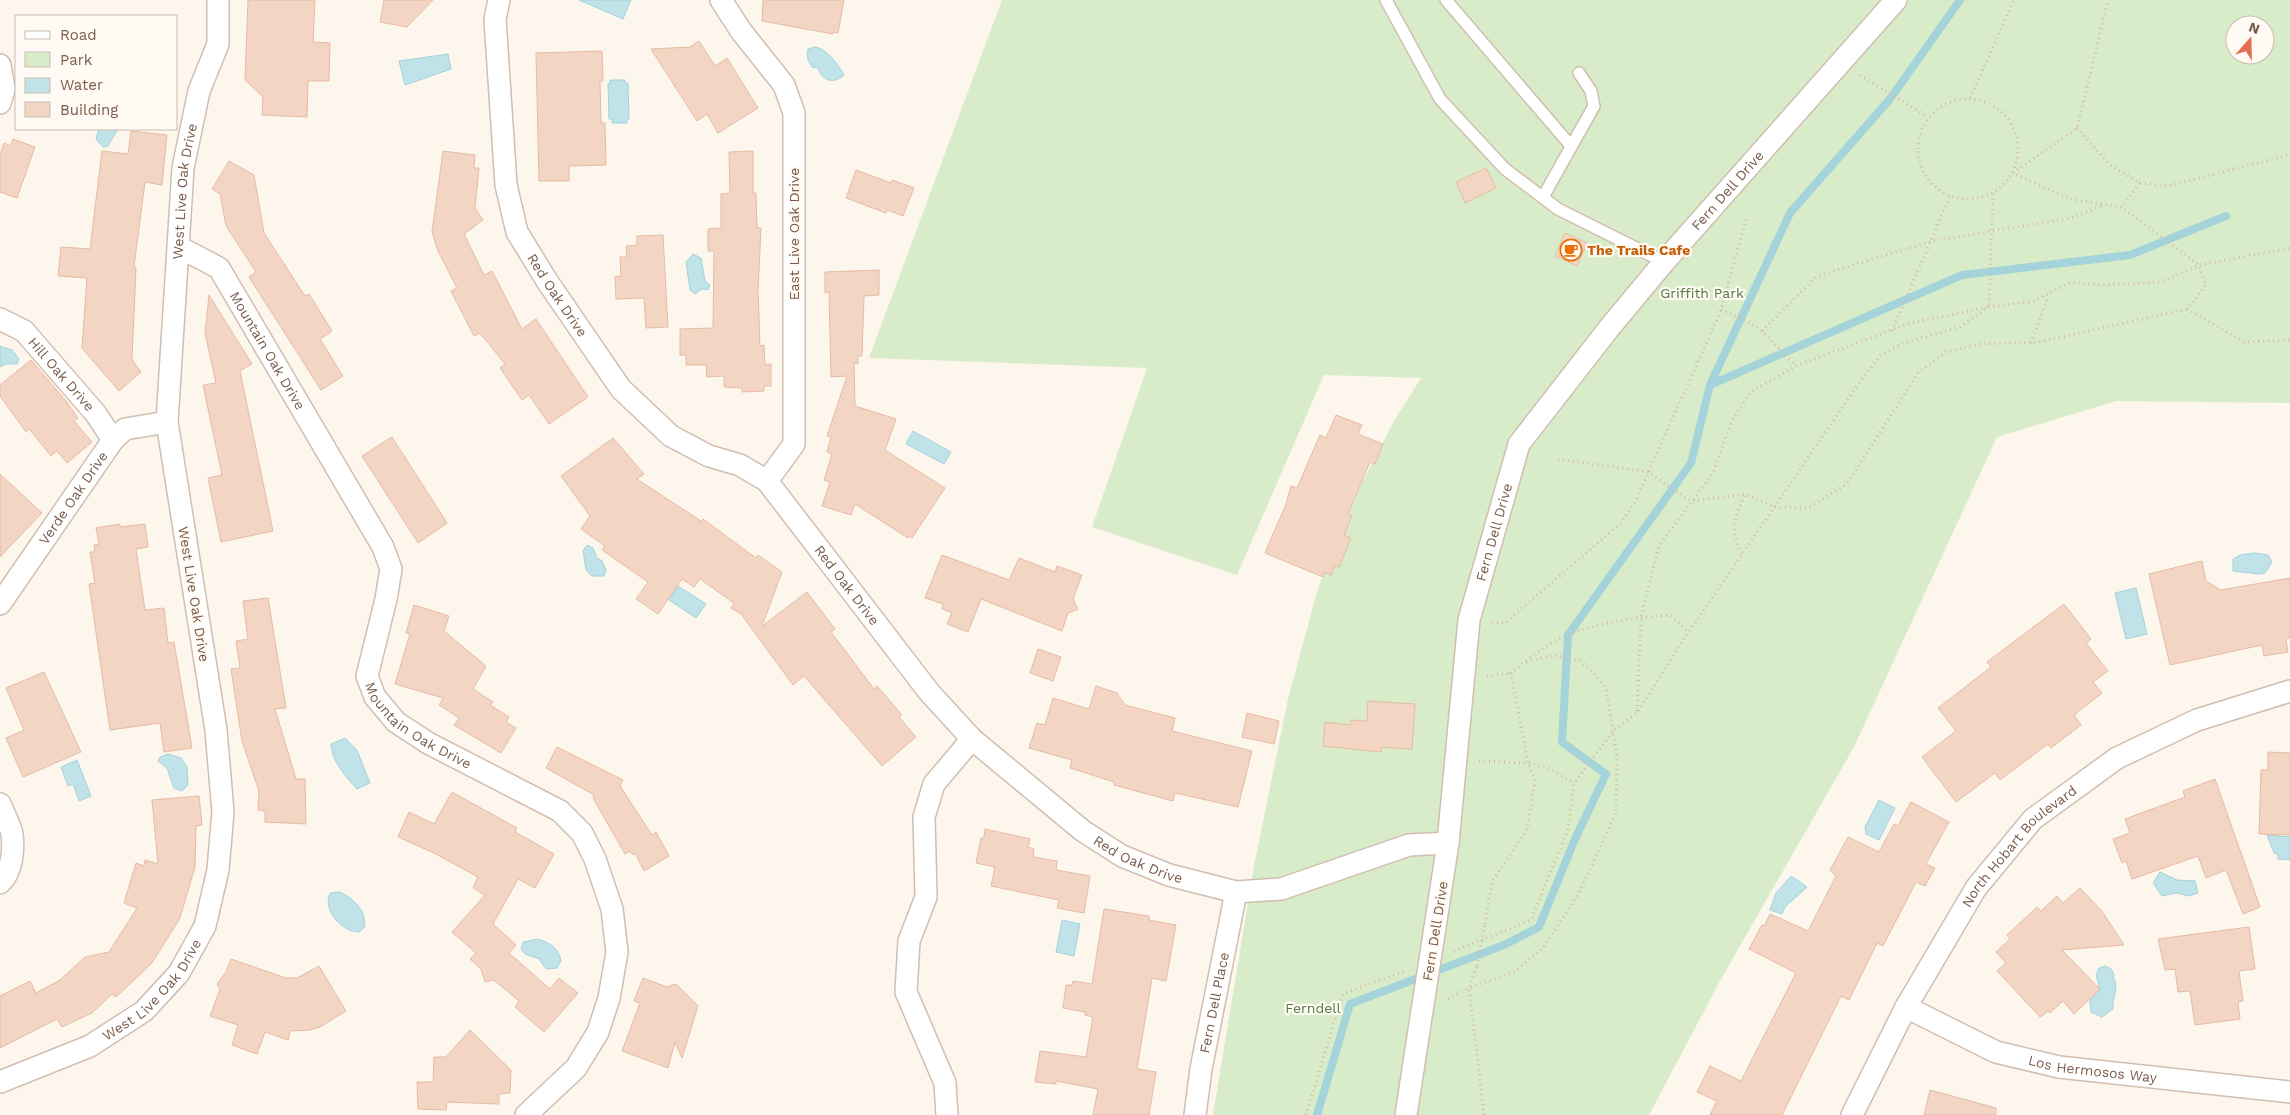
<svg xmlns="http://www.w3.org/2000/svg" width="2290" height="1115" viewBox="0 0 2290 1115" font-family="'Work Sans',sans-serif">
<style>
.green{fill:#d8ecc9;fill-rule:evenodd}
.water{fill:#bfe3e8;stroke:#a5d3da}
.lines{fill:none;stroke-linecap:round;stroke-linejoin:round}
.stream{stroke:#a5d3da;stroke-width:8}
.building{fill:#f3d5c3;stroke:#e6bba3}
.service-casing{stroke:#d1beb0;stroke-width:14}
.minor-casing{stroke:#d1beb0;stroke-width:24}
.path{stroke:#d9b8a5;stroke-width:3;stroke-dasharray:1 4;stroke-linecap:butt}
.service{stroke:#fff;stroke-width:11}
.minor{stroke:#fff;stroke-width:21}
.minor-bridge-casing{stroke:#d1beb0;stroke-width:24;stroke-linecap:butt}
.path-bridge{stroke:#d9b8a5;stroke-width:3;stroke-dasharray:1 4;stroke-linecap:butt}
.minor-bridge{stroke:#fff;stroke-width:21}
.labels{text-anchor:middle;stroke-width:4.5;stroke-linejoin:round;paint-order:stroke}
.street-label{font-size:14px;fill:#7a5c4d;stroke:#fffaf3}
.food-label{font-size:14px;font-weight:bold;fill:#c56008;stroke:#fffaf3;text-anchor:start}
.park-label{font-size:14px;fill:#537a41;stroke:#fffaf3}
</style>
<rect width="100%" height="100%" fill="#fdf6ec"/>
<path class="green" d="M 1002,0 L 2290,0 L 2290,403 L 2116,401 L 1997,437 L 1854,747 L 1720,981 L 1649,1115 L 1213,1115 L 1254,866 L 1288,699 L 1318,588 L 1361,485 L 1394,421 L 1421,378 L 1324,375 L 1237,575 L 1092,527 L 1147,368 L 869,358 ZM 2235,25 L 2265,25 L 2265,55 L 2235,55 Z"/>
<path class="water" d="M 579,0 L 631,0 L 623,19 Z
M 815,47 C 826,48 839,65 844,75 C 834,84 823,82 818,68 L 812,67 C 808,61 806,56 808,49 Z
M 448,54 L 451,69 L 405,85 L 399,61 Z
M 610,80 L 625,80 L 625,83 L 628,83 L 629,119 L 627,119 L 627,123 L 612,123 L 612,119 L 609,119 L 608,84 L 610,83 Z
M 99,129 L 118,129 L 108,146 L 103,147 L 96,139 Z
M 693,254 L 701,258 L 705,281 L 710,285 L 708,290 L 702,289 L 695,294 L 690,290 L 686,262 Z
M 0,346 L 12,350 L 19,359 L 17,364 L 6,364 L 0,367 Z
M 913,431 L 951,452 L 944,464 L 906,444 Z
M 587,545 L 593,548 L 597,558 L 602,561 L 606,570 L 604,576 L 592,576 L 586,570 L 583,551 Z
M 2254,553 L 2268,555 L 2272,562 L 2265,573 L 2258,574 L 2233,571 L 2233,559 L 2240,555 Z
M 678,586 L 706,604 L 696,618 L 669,600 Z
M 2136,588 L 2147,634 L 2126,639 L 2115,593 Z
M 345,738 L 357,750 L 370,783 L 357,789 C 346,777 332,762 331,744 Z
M 168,754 L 181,758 L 187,767 L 188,785 L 182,791 L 174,788 L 167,768 L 158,761 L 160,757 Z
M 77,760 L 91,796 L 79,801 L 73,784 L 68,786 L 61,767 Z
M 1879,800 L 1895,808 L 1879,840 L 1866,834 L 1865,827 Z
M 2267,835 L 2290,837 L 2290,860 L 2278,859 L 2278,854 L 2274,853 Z
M 2160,872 L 2177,880 L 2195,881 L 2198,893 L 2189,896 L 2177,893 L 2162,896 L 2153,883 Z
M 1791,876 L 1807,887 L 1785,907 L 1782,914 L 1770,910 L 1776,893 Z
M 339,892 C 353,897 368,912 364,928 L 359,932 C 342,932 322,910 330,893 Z
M 1062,920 L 1080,924 L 1074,956 L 1056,952 Z
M 538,939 C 550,943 559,948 561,961 L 557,968 L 546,969 L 539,959 L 525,954 L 521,949 L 523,942 Z
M 2105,966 L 2111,969 L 2114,974 L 2113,979 L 2115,980 C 2118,991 2112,998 2113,1009 L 2102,1017 L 2091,1012 L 2090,1000 L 2100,989 L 2096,975 L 2099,968 Z"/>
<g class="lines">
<path class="stream" d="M 1710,385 L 1962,275 L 2130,255 L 2226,216
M 1317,1115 L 1350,1004 L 1504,945 L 1539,927 L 1575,839 L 1606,774 L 1562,742 L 1568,635 L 1691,463 L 1710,385 L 1790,213 L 1890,99 L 1960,0"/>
</g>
<path class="building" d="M 248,0 L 315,0 L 313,42 L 330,43 L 329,81 L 308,81 L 307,117 L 262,115 L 263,97 L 245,80 Z
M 384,0 L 433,0 L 407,27 L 380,22 Z
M 763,0 L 844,0 L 838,33 L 834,32 L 833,34 L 762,21 Z
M 699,41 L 715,66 L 727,58 L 758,108 L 718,133 L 707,114 L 697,121 L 651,49 L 690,47 Z
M 602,51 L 603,81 L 600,81 L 601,123 L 605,123 L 606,165 L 569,166 L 569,181 L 539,181 L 536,53 Z
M 131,131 L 167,135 L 162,185 L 145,182 L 134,267 L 136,268 L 132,360 L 141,372 L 119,391 L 82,348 L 87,278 L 58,276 L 61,247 L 90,249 L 102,151 L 128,154 Z
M 13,139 L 35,147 L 17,198 L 0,192 L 0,155 L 4,143 L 11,146 Z
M 443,151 L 475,155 L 474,168 L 479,168 L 475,208 L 483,220 L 464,234 L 484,275 L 492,271 L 522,329 L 536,319 L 588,397 L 549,424 L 529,395 L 522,400 L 500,368 L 505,364 L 480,333 L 474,336 L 451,291 L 457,288 L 438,251 L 432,232 Z
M 753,151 L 753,193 L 756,193 L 757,228 L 761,228 L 758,290 L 760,346 L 764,345 L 765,365 L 771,364 L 771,386 L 764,386 L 764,391 L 742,392 L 742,388 L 724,387 L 724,376 L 707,377 L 706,365 L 686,365 L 686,355 L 680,355 L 680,329 L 713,328 L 714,251 L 708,251 L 708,229 L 721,228 L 721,194 L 730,193 L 729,152 Z
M 229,161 L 254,175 L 264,233 L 305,296 L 309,294 L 332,331 L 320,339 L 343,376 L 321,390 L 249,277 L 256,272 L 226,226 L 220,194 L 212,189 Z
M 1486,168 L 1496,188 L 1465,203 L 1456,182 Z
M 856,170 L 891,183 L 892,180 L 914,188 L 903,216 L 887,210 L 886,213 L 846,198 Z
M 1565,233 L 1587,243 L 1577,266 L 1555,256 Z
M 663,235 L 668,327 L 646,328 L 644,298 L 616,299 L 615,277 L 621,276 L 620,257 L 627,257 L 626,246 L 637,245 L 637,236 Z
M 879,270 L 879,295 L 864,296 L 862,356 L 858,356 L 858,364 L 854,363 L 855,406 L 896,419 L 885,450 L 945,488 L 912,538 L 909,536 L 908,538 L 855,504 L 851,515 L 822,506 L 830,482 L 824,480 L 832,454 L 827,452 L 831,437 L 827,436 L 847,376 L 831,377 L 829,292 L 825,293 L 825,272 Z
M 209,295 L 252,364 L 240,371 L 273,531 L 221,542 L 208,478 L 222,475 L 203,385 L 216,383 L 205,333 Z
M 31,360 L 66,401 L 78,418 L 74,421 L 92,442 L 67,463 L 57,451 L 51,456 L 29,429 L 26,432 L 0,396 L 0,385 Z
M 1336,415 L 1362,425 L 1358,434 L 1383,444 L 1375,464 L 1370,462 L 1348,514 L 1352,516 L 1344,535 L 1351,538 L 1339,567 L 1335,565 L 1331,575 L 1324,572 L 1323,577 L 1265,553 L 1286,504 L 1291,486 L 1297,488 L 1320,435 L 1326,438 Z
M 392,437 L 447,523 L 418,543 L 362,456 Z
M 613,438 L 644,474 L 637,479 L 701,521 L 703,519 L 756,558 L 758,555 L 782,572 L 762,626 L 807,592 L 835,629 L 831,632 L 874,689 L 877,686 L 902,715 L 899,717 L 916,737 L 882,766 L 804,676 L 793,685 L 741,614 L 731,608 L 734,603 L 700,579 L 694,587 L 682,579 L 658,614 L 636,599 L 648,582 L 602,550 L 605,546 L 581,529 L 590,516 L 561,476 Z
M 0,474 L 42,513 L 0,557 Z
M 120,524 L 120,527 L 145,524 L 148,547 L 136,549 L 145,610 L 164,608 L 168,643 L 174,642 L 192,748 L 164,752 L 160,723 L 110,730 L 89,584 L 95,583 L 90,552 L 95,552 L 94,545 L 99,544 L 96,528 Z
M 942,555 L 1009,580 L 1019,558 L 1055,572 L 1057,566 L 1082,575 L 1073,599 L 1078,609 L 1068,613 L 1062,631 L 981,599 L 968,632 L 947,624 L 952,613 L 942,609 L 943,604 L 925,598 Z
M 2202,561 L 2206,581 L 2221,590 L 2290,578 L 2290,638 L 2286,639 L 2288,652 L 2264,656 L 2262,645 L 2170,665 L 2149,574 Z
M 268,598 L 286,708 L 275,709 L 296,779 L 305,779 L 306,824 L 265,822 L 265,811 L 258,810 L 259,791 L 242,741 L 231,669 L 240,668 L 236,641 L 248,639 L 243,601 Z
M 2064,604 L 2091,639 L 2086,643 L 2108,671 L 2093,682 L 2102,693 L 2074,715 L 2081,725 L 2051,748 L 2048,744 L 2000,780 L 1995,773 L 1956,802 L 1922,757 L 1956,731 L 1938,708 L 1991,667 L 1987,662 Z
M 414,605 L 449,616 L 444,631 L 486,666 L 473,689 L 493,702 L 490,705 L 509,717 L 506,722 L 516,728 L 501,753 L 454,725 L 459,718 L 439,705 L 443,698 L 395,684 L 410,634 L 406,633 Z
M 1038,649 L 1061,657 L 1053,681 L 1030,673 Z
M 44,672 L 81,752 L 23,777 L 6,738 L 24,730 L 6,688 Z
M 1096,686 L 1117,693 L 1125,705 L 1175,718 L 1172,731 L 1252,751 L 1238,807 L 1175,793 L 1173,801 L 1114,785 L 1114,782 L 1070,768 L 1072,760 L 1029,748 L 1037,723 L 1045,725 L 1053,698 L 1089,709 Z
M 1368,701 L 1415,704 L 1412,749 L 1382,747 L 1381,752 L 1323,746 L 1325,722 L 1350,725 L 1351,720 L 1367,721 Z
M 1247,713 L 1279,721 L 1274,744 L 1242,737 Z
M 557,747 L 623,780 L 620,786 L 652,835 L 656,832 L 669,856 L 644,871 L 635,853 L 633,855 L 630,851 L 625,854 L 593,798 L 594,795 L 546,768 Z
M 2268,752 L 2290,753 L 2290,835 L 2259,834 L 2261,770 L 2268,770 Z
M 2215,779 L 2260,907 L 2243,914 L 2226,870 L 2206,878 L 2198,856 L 2132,879 L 2126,861 L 2122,863 L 2113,839 L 2130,833 L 2125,819 L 2185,797 L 2183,791 Z
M 452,792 L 517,828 L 515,832 L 554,854 L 535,888 L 518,879 L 493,924 L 516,945 L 509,953 L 550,989 L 559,978 L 578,993 L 544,1032 L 515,1007 L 519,1001 L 494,980 L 485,982 L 481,969 L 470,959 L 476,953 L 452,932 L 485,895 L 473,888 L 478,877 L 434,853 L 398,837 L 409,812 L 434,824 Z
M 199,796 L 202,825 L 196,826 L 195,867 L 180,918 L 152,963 L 116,997 L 112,994 L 92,1013 L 62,1027 L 57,1019 L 0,1048 L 0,996 L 30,981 L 36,993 L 60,980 L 85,957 L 109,952 L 137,908 L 124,903 L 136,863 L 144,866 L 145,860 L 158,864 L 152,800 Z
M 1911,802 L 1949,822 L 1926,864 L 1935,868 L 1925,886 L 1916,882 L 1883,946 L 1877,943 L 1849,1000 L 1841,996 L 1782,1115 L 1710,1115 L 1717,1101 L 1697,1092 L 1710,1066 L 1741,1081 L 1796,973 L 1749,949 L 1762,925 L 1764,926 L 1770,914 L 1808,931 L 1836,876 L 1830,870 L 1848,837 L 1879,852 L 1894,824 L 1898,826 Z
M 985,829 L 1030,839 L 1028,847 L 1034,849 L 1033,857 L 1057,861 L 1056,870 L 1090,876 L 1084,913 L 1057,908 L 1059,900 L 991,886 L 995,867 L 976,863 L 981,838 L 984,838 Z
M 2080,888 L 2102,911 L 2124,945 L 2062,950 L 2100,989 L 2074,1014 L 2063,1001 L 2050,1013 L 2048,1011 L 2040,1017 L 1997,971 L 2006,963 L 1996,952 L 2010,939 L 2007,935 L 2037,907 L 2041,911 L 2057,896 L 2063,903 Z
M 1104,909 L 1149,916 L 1149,920 L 1176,925 L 1166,981 L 1152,978 L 1137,1069 L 1156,1072 L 1149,1115 L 1093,1115 L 1098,1089 L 1056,1081 L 1056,1084 L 1035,1082 L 1040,1051 L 1086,1057 L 1093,1017 L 1085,1015 L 1085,1012 L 1063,1008 L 1066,985 L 1072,985 L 1073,981 L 1092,984 Z
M 2249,927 L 2255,969 L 2239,971 L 2243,1001 L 2238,1002 L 2240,1019 L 2195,1025 L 2190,991 L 2178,992 L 2175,969 L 2165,970 L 2158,939 Z
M 231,959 L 286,978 L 297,978 L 319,966 L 346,1011 L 320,1027 L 310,1030 L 290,1031 L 288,1040 L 265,1032 L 257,1054 L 232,1045 L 238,1025 L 210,1016 L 220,989 L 217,984 L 226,972 Z
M 643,978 L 667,987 L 676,984 L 698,1006 L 682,1058 L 675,1042 L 668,1068 L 622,1051 L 640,1003 L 634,1001 Z
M 470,1030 L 511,1070 L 510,1093 L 499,1094 L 499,1104 L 447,1102 L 446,1110 L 418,1109 L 417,1082 L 433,1082 L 434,1057 L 446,1057 Z
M 1930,1090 L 1996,1108 L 1996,1115 L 1924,1115 Z"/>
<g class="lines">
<g class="service-casing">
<path id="service" d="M 1386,0 L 1440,99 L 1505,169 L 1558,209 L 1664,262
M 1446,0 L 1571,146
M 1543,197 L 1594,106 L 1591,91 L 1579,73"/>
</g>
<g class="minor-casing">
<g id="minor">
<path id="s1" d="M 499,0 L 495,19 L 506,185 L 517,232 L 547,281 L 621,389 L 671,436 L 709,456 L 740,465 L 767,481 L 929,692 L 972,739 L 1083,831 L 1122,856 L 1169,875 L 1236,892 L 1281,889 L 1409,845 L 1448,843"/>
<path d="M 721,0 L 741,31 L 784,85 L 794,113 L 794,444 L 767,481"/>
<path d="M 0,65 L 4,89 L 0,103"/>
<path id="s2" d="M 179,247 L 219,268 L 383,547 L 391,569 L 386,599 L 367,676 L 375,697 L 396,722 L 428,743 L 560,811 L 582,833 L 595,859 L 612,909 L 617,952 L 609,998 L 598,1032 L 576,1068 L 526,1115"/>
<path id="s3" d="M 0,319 L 24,331 L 96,414 L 113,440"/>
<path id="s4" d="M 0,604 L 113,440 L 125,429 L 167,422"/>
<path d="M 0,804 C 4,814 10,824 12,834 C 14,850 12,872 0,883"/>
<path id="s5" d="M 1438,908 L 1448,843 L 1469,620 L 1519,444 L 1610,327 L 1664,262 L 1896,0"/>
<path id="s6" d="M 1906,1007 L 1996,1052 L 2059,1067 L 2290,1092"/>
<path id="s7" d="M 0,1082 L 90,1046 L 144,1011 L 179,973 L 205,926 L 218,870 L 223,812 L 216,730 L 167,422 L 183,168 L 199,91 L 218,44 L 218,0"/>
<path d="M 947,1115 L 945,1083 L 906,992 L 909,941 L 926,897 L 924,817 L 934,784 L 972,739"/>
<path id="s8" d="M 1195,1115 L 1201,1069 L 1236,892"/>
<path d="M 1406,1115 L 1422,1011"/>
<path id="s9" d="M 1852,1115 L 1906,1007 L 1976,888 L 2033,819 L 2117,758 L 2197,720 L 2290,691"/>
</g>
</g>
<path class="path" d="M 1860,75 L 1928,117
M 1970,98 L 2014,0
M1918 149a50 50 0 1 1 100 0a50 50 0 1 1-100 0Z
M 2077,128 L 2110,165 L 2140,183 L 2122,207
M 2013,173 L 2077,128 L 2108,0
M 2140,183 L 2168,186 L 2290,155
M 2187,309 L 2244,342 L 2290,340
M 1721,310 L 1751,323 L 1762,331 L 1796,366
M 1762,331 L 1817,276 L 1932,241 L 2071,218 L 2102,206
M 1892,331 L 1950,196
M 2031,343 L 2048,296
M 1558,459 L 1648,472 L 1691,501 L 1745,494 L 1774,507 L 1808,508 L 1847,484 L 1918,373 L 1946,352 L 1978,344 L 2039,342 L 2187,309 L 2206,285 L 2199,265 L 2122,207 L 2070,199 L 2013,173
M 1741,554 C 1730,530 1735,517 1745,494
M 1492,622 L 1505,623 L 1621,523 L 1636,500 L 1721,310 L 1746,218
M 1487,676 L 1511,673
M 1637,711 L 1641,617 L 1659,546 L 1713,473 L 1732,420 L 1751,392 L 1796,366 L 1910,323 L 1989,307 L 1993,193
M 1479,761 L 1528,763 L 1550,769 L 1574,783
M 1485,924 L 1492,882 L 1527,829 L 1535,781 L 1528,763 L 1511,673 C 1524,663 1537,651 1551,643 C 1587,623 1630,618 1670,615 L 1689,632
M 1454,951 L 1531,920 L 1568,829 L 1574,783 L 1614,730 L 1637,713 L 1684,639 L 1864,376 L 1881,355 L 1903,343 L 1960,327 L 1989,307 L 2034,301 L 2071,282 L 2104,285 L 2161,282 L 2199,265 L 2290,248
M 1448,999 L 1469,988 L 1477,966
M 1306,1115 L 1343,994 L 1404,971
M 1484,1115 L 1469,988 L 1514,972 L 1543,948 L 1579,893 L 1616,813 L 1617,757 L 1606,689 L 1593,672 L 1580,661 L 1553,655 L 1523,663"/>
<use href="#service" class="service"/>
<use href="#minor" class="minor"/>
<g class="minor-bridge-casing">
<path id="minor-bridge" d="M 1422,1011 L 1438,908"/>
</g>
<path class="path-bridge" d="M 1477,966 L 1485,924"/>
<use href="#minor-bridge" class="minor-bridge"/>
</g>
<defs>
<g id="cafe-ring" transform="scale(1.125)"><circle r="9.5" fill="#fffaf3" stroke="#e8710a" stroke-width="1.5"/><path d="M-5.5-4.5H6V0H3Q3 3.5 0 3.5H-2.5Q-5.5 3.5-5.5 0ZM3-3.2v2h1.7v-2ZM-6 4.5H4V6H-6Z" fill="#e8710a"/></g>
</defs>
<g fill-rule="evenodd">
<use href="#cafe-ring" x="1571" y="250"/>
</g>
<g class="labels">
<g class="street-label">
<text dy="5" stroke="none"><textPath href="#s5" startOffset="801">Fern Dell Drive</textPath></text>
<text dy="5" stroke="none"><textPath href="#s7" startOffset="1008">West Live Oak Drive</textPath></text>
<text transform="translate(794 234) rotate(-90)" y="5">East Live Oak Drive</text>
<text dy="5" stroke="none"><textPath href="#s1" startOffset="309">Red Oak Drive</textPath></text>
<text dy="5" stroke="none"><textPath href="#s2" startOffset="141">Mountain Oak Drive</textPath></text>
<text dy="5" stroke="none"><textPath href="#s3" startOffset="84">Hill Oak Drive</textPath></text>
<text dy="5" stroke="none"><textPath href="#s4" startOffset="129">Verde Oak Drive</textPath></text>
<text dy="5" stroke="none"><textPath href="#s5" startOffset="381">Fern Dell Drive</textPath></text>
<text dy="5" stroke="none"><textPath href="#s1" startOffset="729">Red Oak Drive</textPath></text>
<text transform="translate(194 594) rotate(81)" y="5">West Live Oak Drive</text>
<text dy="5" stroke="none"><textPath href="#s2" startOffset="576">Mountain Oak Drive</textPath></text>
<text dy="5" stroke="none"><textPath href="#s9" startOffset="319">North Hobart Boulevard</textPath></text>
<text dy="5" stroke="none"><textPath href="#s1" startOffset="1134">Red Oak Drive</textPath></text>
<text transform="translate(1435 931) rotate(-81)" y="5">Fern Dell Drive</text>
<text dy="5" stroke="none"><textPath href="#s7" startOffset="182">West Live Oak Drive</textPath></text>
<text dy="5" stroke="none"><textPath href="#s8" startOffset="114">Fern Dell Place</textPath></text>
<text dy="5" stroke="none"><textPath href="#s6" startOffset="199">Los Hermosos Way</textPath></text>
</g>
<g class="food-label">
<text x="1587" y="255">The Trails Cafe</text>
</g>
<g class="park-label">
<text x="1702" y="298">Griffith Park</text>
<text x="1313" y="1013">Ferndell</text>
</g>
</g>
<rect x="15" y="15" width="162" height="115" fill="#fffaf3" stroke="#cabbb1"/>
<rect x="25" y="31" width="25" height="8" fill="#ffffff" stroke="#cabbb1"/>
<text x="60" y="40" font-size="15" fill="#7a5c4d">Road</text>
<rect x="25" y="52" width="25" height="15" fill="#d8ecc9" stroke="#cabbb1"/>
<text x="60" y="65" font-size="15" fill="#7a5c4d">Park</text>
<rect x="25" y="78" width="25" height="15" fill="#bfe3e8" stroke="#cabbb1"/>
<text x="60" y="90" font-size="15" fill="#7a5c4d">Water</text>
<rect x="25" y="102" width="25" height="15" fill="#f3d5c3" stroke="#cabbb1"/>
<text x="60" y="115" font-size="15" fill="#7a5c4d">Building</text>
<g transform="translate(2250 40) rotate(20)"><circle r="24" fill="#fffaf3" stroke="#cabbb1"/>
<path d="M0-4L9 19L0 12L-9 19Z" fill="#e76f51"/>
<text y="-8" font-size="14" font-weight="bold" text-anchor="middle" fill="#7a5c4d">N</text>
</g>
</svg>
